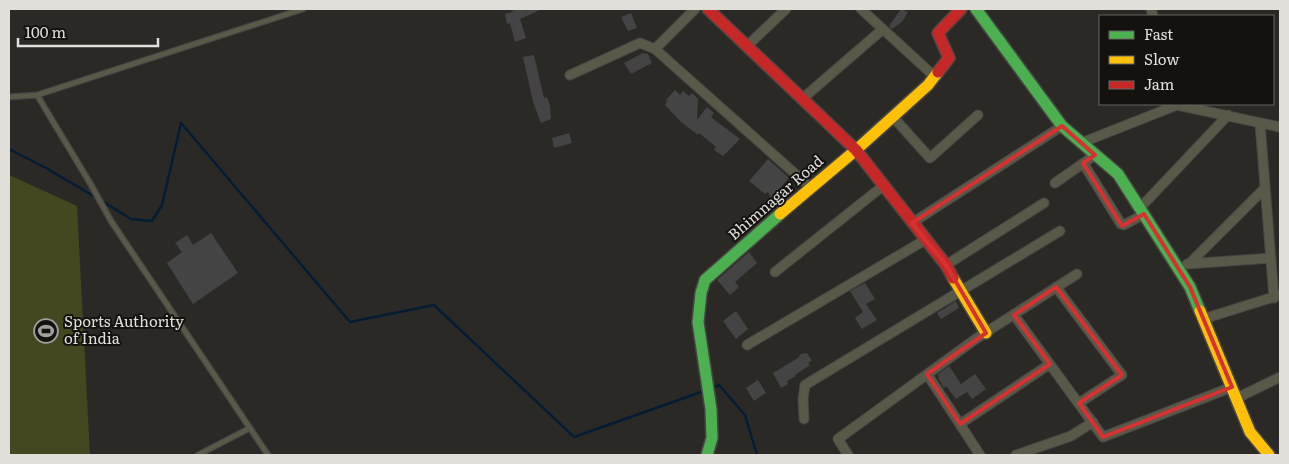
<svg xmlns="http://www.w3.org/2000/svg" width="1289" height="464" viewBox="0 0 1289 464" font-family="Literata,serif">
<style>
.green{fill:#444720}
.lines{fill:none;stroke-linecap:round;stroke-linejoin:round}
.stream{stroke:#041d35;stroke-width:2.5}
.building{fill:#454444}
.lane-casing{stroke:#474644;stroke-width:7}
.street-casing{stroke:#474644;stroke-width:11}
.fast-casing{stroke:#474644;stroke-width:14}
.slow-casing{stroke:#474644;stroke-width:14}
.jam-casing{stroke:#474644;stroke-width:14}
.lane{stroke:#59594a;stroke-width:4.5}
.street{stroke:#59594a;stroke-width:9}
.fast{stroke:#4caf50;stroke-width:11}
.slow{stroke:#ffc107;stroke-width:11}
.jam{stroke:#c62828;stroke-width:11}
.marked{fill:none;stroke:#d73131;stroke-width:4;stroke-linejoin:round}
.labels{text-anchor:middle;stroke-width:4;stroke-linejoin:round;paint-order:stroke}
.street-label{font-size:15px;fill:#e2dfdb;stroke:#14120f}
.poi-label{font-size:15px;fill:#e2dfdb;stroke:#14120f;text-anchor:start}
</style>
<rect width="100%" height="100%" fill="#2b2926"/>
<path class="green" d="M 9,175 L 77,206 L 90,455 L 9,455 Z"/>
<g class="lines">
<path class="stream" d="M 9,149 L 46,168 L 97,198
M 102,201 L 131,219 L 152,221 L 162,205 L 181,123 L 350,322 L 434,305 L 574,437 L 704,391
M 712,388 L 719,385 L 745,415 L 757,455"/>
</g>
<path class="building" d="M 514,9 L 542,9 L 520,19 L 526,38 L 515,42 L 510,23 L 507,24 L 505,14 L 512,12 Z
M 901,9 L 908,12 L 902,22 L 892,29 L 889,26 Z
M 631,13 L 637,28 L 628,31 L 621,17 Z
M 643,53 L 648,54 L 652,63 L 631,74 L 624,63 Z
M 534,55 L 544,98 L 547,97 L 550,105 L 551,119 L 541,123 L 533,102 L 523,57 Z
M 675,90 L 680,95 L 683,91 L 689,96 L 692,93 L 698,99 L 697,120 L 707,107 L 714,113 L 711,117 L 712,118 L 740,139 L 723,156 L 714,150 L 716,147 L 699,133 L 698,135 L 681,122 L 665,105 L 667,102 L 666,100 Z
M 569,133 L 572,143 L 554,148 L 552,138 Z
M 768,159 L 789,178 L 771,198 L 768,192 L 765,194 L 749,181 Z
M 211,233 L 238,273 L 193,304 L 167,263 L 182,252 L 175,243 L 187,235 L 193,245 Z
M 749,252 L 757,263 L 735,282 L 739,287 L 730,295 L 717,280 Z
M 865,283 L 875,299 L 866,304 L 877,320 L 862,329 L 855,318 L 863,312 L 850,291 Z
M 956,301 L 959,308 L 941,319 L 937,313 Z
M 736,311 L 748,329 L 736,339 L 723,321 Z
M 807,353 L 812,361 L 808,363 L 810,365 L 795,375 L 796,376 L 787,381 L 788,384 L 781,388 L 773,373 L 798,358 L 801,354 Z
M 949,366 L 961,384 L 975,374 L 986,389 L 972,399 L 967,392 L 956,399 L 946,386 L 944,388 L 938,378 L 939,377 L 938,374 Z
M 758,380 L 766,393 L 754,401 L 746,388 Z"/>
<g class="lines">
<g class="lane-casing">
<path id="lane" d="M 37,95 L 303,9
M 9,97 L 37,95 L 90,183 L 111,221 L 268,455
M 198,455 L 250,428"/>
</g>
<g class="street-casing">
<path id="street" d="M 861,9 L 934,76
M 1151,9 L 1153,16
M 747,46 L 786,9
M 655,49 L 695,9
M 570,75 L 640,43 L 655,49 L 810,187
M 802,99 L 883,29
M 1177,104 L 1177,105 L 1280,127
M 892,116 L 930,158 L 978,115
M 1260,123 L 1274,298
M 1081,143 L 1177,105
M 1083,163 L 1121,224 L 1124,225 L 1144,214
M 1055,183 L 1095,155
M 1140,208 L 1228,115
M 912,223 L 1062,126
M 1187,264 L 1271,258
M 1189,264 L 1265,188
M 946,265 L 1044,203
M 775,272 L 883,186
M 1056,287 L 1122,375 L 1079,403
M 1014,315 L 1103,437 L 1232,387
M 1203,319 L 1280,295
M 747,345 L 925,240
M 927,374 L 980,455
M 1237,398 L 1280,377
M 804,419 L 803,399 L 805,385 L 1060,231
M 960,424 L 1050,364
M 848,455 L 838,439 L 977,338 L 1077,274
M 1016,455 L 1071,436 L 1093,422"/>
</g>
<g class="fast-casing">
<path id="fast" d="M 976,9 L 1062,126 L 1118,174 L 1190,287 L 1200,311
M 707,455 L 712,438 L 711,409 L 698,322 L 701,293 L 705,280 L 780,214"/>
</g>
<g class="slow-casing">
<path id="slow" d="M 780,214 L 856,150 L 928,85 L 938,72
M 953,278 L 986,333
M 1200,311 L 1250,432 L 1269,455"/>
</g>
<g class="jam-casing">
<path id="jam" d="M 708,9 L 856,150 L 946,265 L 953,278
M 938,72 L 949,58 L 938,33 L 961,9"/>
</g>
<use href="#lane" class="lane"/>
<use href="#street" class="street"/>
<use href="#fast" class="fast"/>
<use href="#slow" class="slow"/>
<use href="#jam" class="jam"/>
</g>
<path class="marked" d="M 1062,126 L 1095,155 L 1083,163 L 1122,226 L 1144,214 L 1190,287 L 1232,387 L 1103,437 L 1079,403 L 1122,375 L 1056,287 L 1014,315 L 1050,364 L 960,424 L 927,374 L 986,333 L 946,265 L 912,223 Z"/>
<defs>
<g id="stadium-ring" transform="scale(1.25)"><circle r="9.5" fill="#14120f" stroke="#a29f9c" stroke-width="1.5"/><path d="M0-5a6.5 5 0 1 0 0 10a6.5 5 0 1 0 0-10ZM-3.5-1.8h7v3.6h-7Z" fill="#a29f9c"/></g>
</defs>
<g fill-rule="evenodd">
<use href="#stadium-ring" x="46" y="331"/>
</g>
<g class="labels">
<g class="street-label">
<text transform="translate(776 198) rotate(-41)" y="5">Bhimnagar Road</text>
</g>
<g class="poi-label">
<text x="64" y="327">Sports Authority<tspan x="64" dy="17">of India</tspan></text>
</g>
</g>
<rect width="1289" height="464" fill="none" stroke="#e2dfdb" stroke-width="20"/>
<rect x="1099" y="15" width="175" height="90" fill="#14120f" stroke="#666461"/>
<rect x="1109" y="31" width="25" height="8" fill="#4caf50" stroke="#666461"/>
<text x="1144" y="40" font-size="15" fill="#e2dfdb">Fast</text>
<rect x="1109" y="56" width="25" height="8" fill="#ffc107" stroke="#666461"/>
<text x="1144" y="65" font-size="15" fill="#e2dfdb">Slow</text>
<rect x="1109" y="81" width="25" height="8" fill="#c62828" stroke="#666461"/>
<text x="1144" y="90" font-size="15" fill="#e2dfdb">Jam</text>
<path d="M18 38v8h140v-8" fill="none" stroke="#e2dfdb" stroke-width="2.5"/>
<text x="25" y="38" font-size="15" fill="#e2dfdb" stroke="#14120f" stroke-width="4" paint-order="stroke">100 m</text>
</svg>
